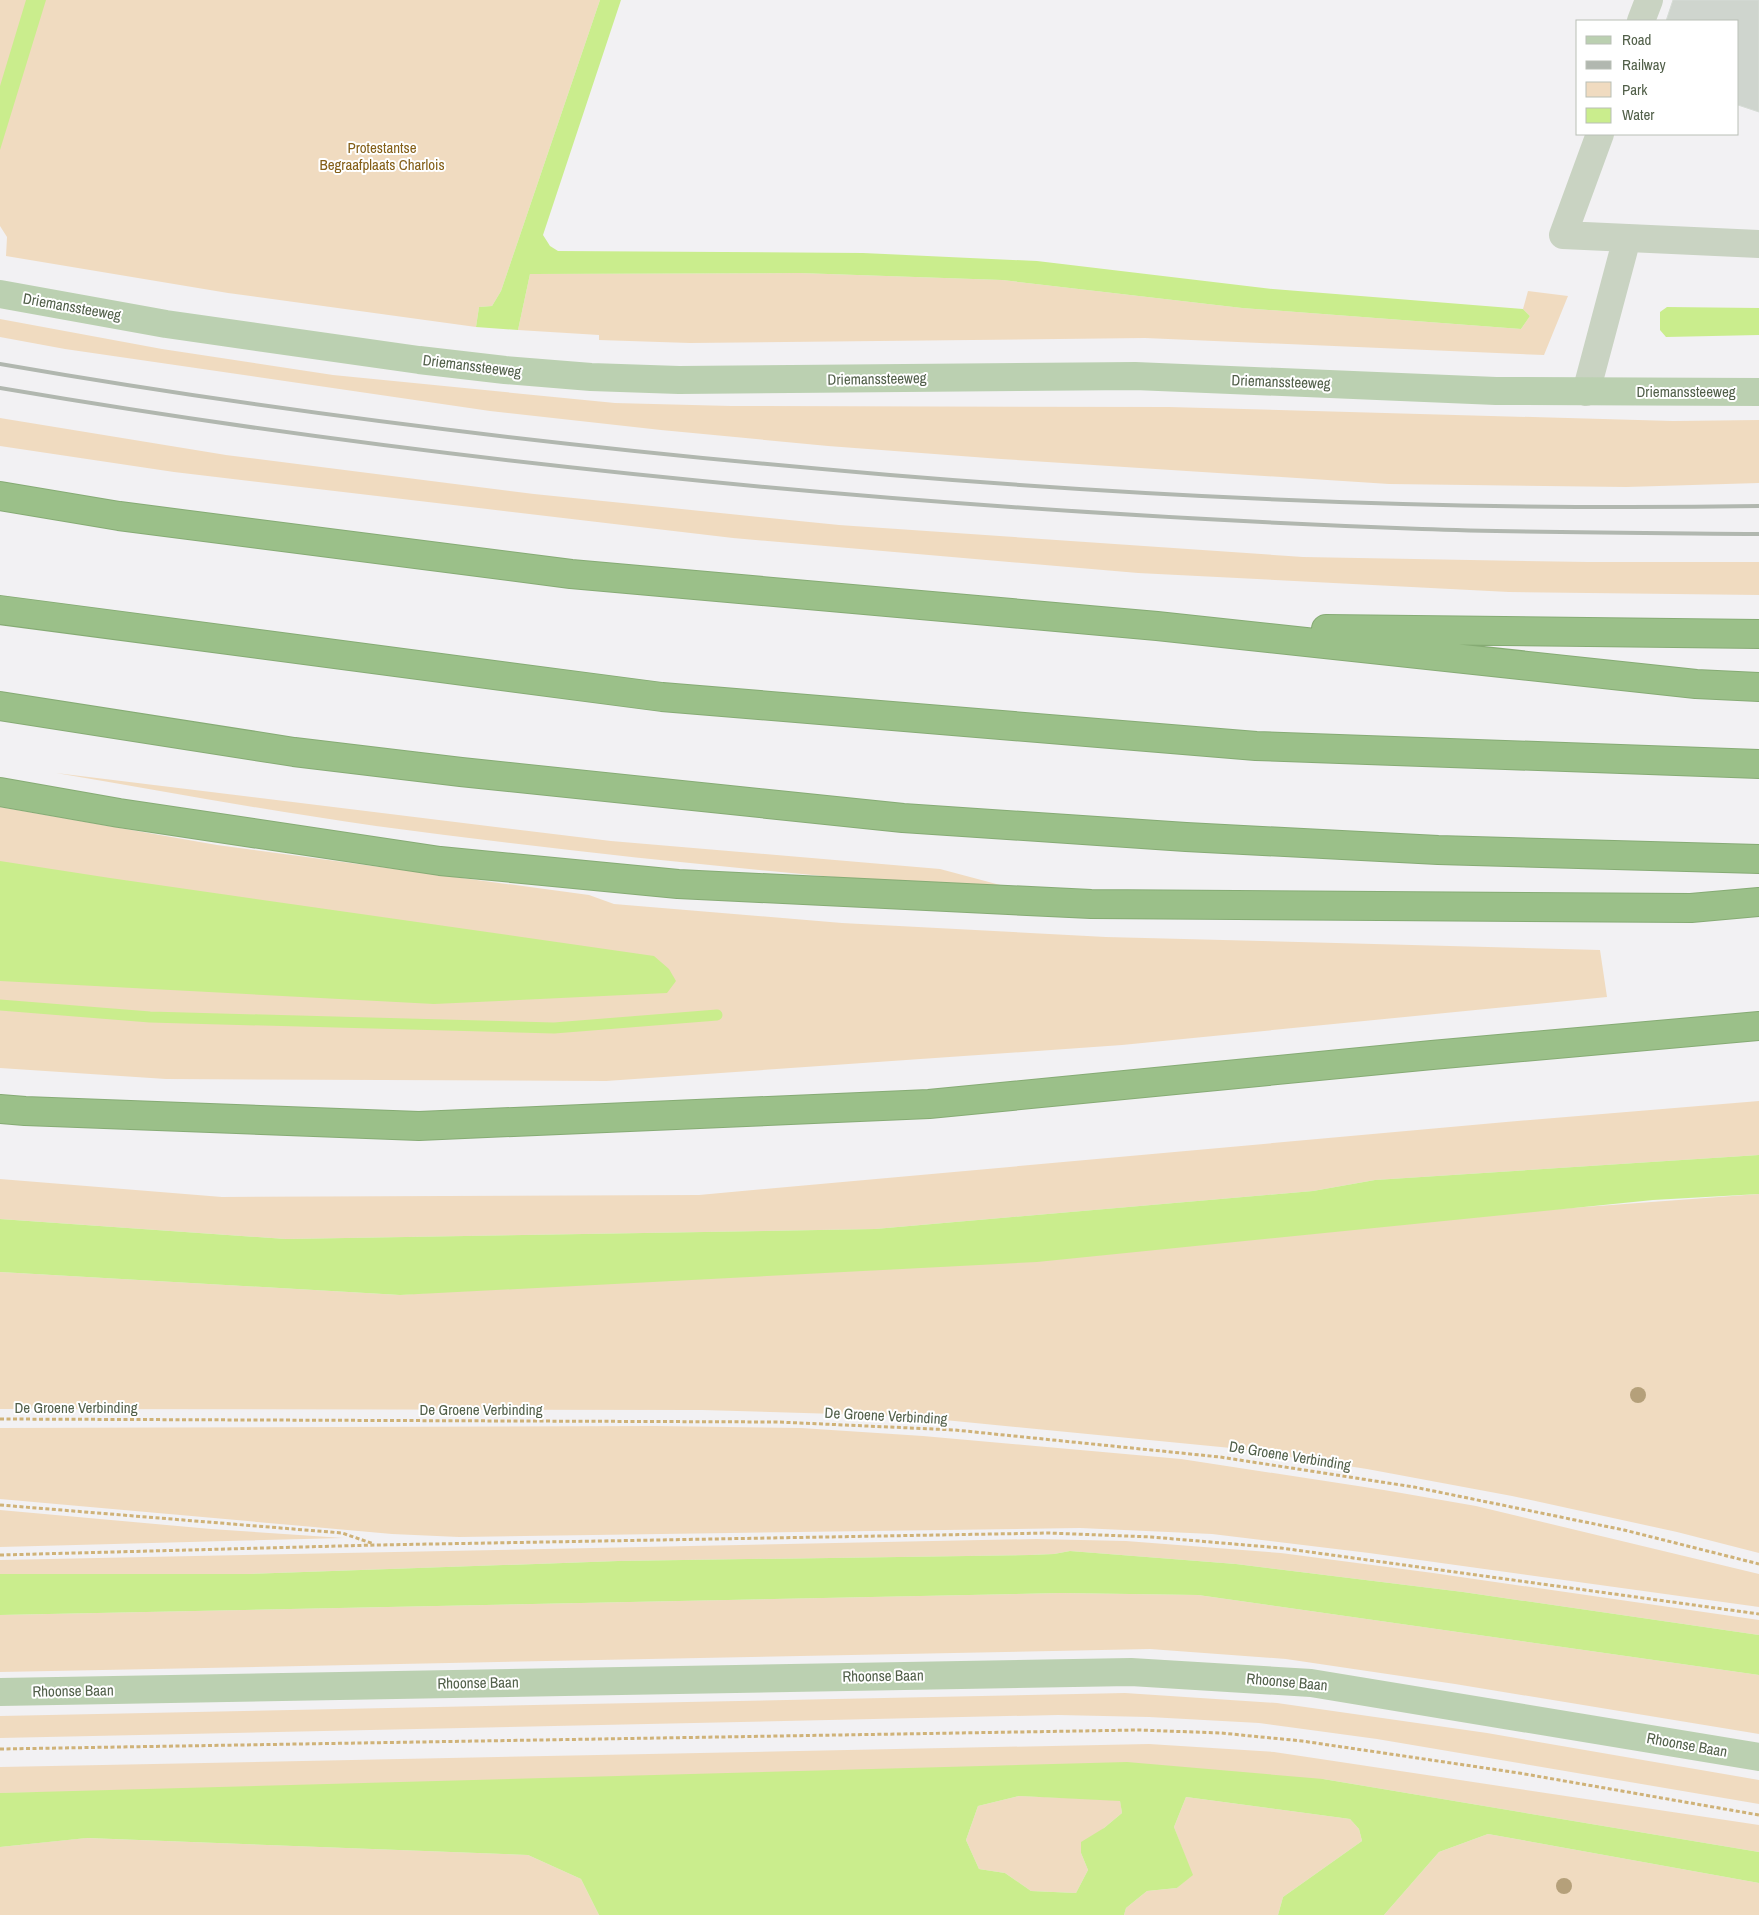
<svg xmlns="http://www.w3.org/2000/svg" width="1759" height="1915" viewBox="0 0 1759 1915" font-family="'Archivo Narrow',sans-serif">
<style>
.green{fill:#f0dbc0}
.water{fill:#caed8d;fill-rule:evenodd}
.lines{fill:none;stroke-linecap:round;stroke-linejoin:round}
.stream{stroke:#caed8d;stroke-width:11}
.building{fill:#cfd5ce;stroke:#d6dcd5}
.highway-casing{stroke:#86ab74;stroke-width:30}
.path{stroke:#cfb278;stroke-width:3;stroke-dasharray:4 2.5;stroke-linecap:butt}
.minor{stroke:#c9d3c2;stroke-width:28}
.major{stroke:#bbd0b1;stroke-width:28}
.highway{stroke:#9bc089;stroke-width:28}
.rail{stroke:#b1b7af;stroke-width:4}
.tree{fill:#b5a07a}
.labels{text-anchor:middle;stroke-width:4;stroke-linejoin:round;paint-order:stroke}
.park-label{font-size:15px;fill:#835e17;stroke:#fff}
.street-label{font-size:15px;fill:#515f49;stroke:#fff}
</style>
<rect width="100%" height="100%" fill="#f2f1f3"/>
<path class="green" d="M 0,0 L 600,0 L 501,291 L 492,306 L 479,307 L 476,327 L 228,293 L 6,256 L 7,237 L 0,226 Z
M 799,273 L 1002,280 L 1242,308 L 1521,329 L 1530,316 L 1523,309 L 1528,291 L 1568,296 L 1544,355 L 1145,338 L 690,343 L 599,340 L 599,335 L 518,330 L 530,274 Z
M 0,319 L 162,349 L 333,375 L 615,403 L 731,406 L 1169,407 L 1673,421 L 1759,420 L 1759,483 L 1626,487 L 1389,484 L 1001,459 L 828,446 L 661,430 L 490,411 L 65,349 L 0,337 Z
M 0,418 L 226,455 L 534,494 L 839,525 L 1303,557 L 1588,562 L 1759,562 L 1759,595 L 1509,592 L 1138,573 L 733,538 L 174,472 L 0,446 Z
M 56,773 L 611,841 L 940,869 L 1026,892 C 809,877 592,855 376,826 C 269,811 162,791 56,773 Z
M 0,807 L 217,845 L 589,895 L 614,904 L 842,923 L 1106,937 L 1600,950 L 1607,997 L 1122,1045 L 606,1081 L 166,1079 L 0,1068 Z
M 1759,1101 L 1759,1155 L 1375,1180 L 1313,1191 L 875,1229 L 286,1239 L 0,1219 L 0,1179 L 222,1197 L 699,1195 L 1506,1122 Z
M 1759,1194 L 1759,1553 L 1677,1532 L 1512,1496 L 1367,1469 L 1231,1448 L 904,1416 L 702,1410 L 0,1409 L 0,1272 L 400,1295 Z
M 655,1426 L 801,1428 L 923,1436 L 1181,1459 L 1384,1490 L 1476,1506 L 1759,1574 L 1759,1607 L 1369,1553 L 1212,1534 L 1080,1528 L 459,1537 L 392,1534 L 0,1499 L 0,1428 Z
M 0,1510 L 211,1529 L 344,1538 L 0,1547 Z
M 1036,1539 L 1126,1541 L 1281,1553 L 1433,1573 L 1759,1620 L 1759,1635 L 1463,1592 L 1236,1564 L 1070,1551 L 1054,1554 L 1030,1555 L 618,1561 L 250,1574 L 0,1574 L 0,1560 Z
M 1061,1593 L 1198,1595 L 1759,1675 L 1759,1734 L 1455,1684 L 1286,1659 L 1150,1649 L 0,1672 L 0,1615 Z
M 1125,1693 L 1277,1703 L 1487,1733 L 1759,1780 L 1759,1804 L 1377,1739 L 1259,1723 L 1149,1717 L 1058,1715 L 0,1738 L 0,1716 Z
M 1149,1744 L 1274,1752 L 1759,1825 L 1759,1852 L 1323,1779 L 0,1793 L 0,1767 Z
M 1019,1796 L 1120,1800 L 1122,1813 L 1104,1828 L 1081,1853 L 1088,1870 L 1076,1893 L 1031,1891 L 1005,1873 L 979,1869 L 966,1840 L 978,1806 Z
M 1186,1797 L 1350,1819 L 1359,1829 L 1362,1841 L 1283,1897 L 1278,1915 L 1124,1915 L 1126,1908 L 1147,1891 L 1177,1888 L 1192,1875 L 1174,1827 Z
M 1488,1834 L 1759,1883 L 1759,1915 L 1384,1915 L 1439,1852 Z
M 86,1838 L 528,1855 L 581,1879 L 599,1915 L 0,1915 L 0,1847 Z"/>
<path class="water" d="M 26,0 L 46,0 L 0,150 L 0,86 Z
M 600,0 L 621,0 L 543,235 L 550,246 L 558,251 L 863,253 L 1037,261 L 1273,289 L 1523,309 L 1530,316 L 1521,329 L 1242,308 L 1002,280 L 799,273 L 530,274 L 518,330 L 476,327 L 479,307 L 492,306 L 501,291 Z
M 1667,307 L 1759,308 L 1759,335 L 1666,337 L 1660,330 L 1660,312 Z
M 0,861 L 110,878 L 654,956 L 669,969 L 676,981 L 667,993 L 434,1004 L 0,981 Z
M 1759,1155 L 1759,1194 L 1653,1200 L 1037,1262 L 400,1295 L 0,1272 L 0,1219 L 286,1239 L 875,1229 L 1313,1191 L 1375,1180 Z
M 1070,1551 L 1236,1564 L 1463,1592 L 1759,1635 L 1759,1675 L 1198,1595 L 1061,1593 L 0,1615 L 0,1574 L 250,1574 L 618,1561 L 1030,1555 L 1054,1554 Z
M 1127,1762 L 1323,1779 L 1759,1852 L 1759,1883 L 1488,1834 L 1439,1852 L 1384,1915 L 1278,1915 L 1283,1897 L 1362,1841 L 1359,1829 L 1350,1819 L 1186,1797 L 1174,1827 L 1193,1875 L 1177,1888 L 1147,1891 L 1126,1908 L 1124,1915 L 599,1915 L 581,1879 L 528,1855 L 87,1838 L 0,1847 L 0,1793 ZM 1019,1796 L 1120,1801 L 1122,1813 L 1104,1828 L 1081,1842 L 1081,1853 L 1088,1870 L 1076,1893 L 1031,1891 L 1005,1873 L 979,1869 L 966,1840 L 978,1806 Z"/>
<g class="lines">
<path class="stream" d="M 0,1005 L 150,1017 L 554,1028 L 717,1015"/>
</g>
<path class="building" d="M 1673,0 L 1759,0 L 1759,112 L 1738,105 L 1738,21 L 1666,21 Z"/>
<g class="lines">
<g class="highway-casing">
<path id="highway" d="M 0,496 L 119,516 L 571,574 L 1157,626 L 1696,684 L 1759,687
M 0,610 L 662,697 L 1256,746 L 1759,764
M 1326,629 L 1759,634
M 0,706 L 294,752 L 461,772 L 903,818 L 1186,837 L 1438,850 L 1759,859
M 0,792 L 119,813 L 440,861 L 678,884 L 1091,904 L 1691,908 L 1759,902
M 0,1109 L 25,1111 L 419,1126 L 929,1104 L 1432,1055 L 1759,1026"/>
</g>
<path class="path" d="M 0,1419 L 778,1422 L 955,1430 L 1220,1457 L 1414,1487 L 1624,1530 L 1759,1564
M 0,1505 L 342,1533 L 374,1544
M 0,1555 L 377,1545 L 1049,1533 L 1151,1537 L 1281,1548 L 1759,1614
M 0,1749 L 1138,1730 L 1221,1733 L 1302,1741 L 1519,1773 L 1759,1815"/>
<path class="minor" d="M 1641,21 L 1649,0
M 1600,134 L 1563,235 L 1759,244
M 1586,392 L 1627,238"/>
<path class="major" d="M 0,294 L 166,324 L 419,360 L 505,370 L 591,377 L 679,380 L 1135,376 L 1496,391 L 1759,392
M 0,1692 L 1131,1672 L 1311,1683 L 1759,1757"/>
<use href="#highway" class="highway"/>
<path class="rail" d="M 0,364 C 294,415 592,450 890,475 C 1179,499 1469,511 1759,506
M 0,388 C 470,468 945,511 1422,529 C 1534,533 1647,533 1759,534"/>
</g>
<g class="tree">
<circle cx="1638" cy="1395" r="8"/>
<circle cx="1564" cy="1886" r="8"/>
</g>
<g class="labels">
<g class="park-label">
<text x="382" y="153">Protestantse<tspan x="382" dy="17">Begraafplaats Charlois</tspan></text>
</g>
<g class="street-label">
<text transform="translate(72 307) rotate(10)" y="5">Driemanssteeweg</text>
<text transform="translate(472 366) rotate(7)" y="5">Driemanssteeweg</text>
<text transform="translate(877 379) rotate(-1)" y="5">Driemanssteeweg</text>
<text transform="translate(1281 382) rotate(2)" y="5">Driemanssteeweg</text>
<text x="1686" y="397">Driemanssteeweg</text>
<text x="76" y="1413">De Groene Verbinding</text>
<text x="481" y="1415">De Groene Verbinding</text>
<text transform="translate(886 1416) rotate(3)" y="5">De Groene Verbinding</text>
<text transform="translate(1290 1456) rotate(9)" y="5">De Groene Verbinding</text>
<text transform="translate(883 1676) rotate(-1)" y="5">Rhoonse Baan</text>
<text transform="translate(1287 1682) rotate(5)" y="5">Rhoonse Baan</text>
<text transform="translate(478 1683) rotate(-1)" y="5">Rhoonse Baan</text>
<text transform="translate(73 1691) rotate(-1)" y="5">Rhoonse Baan</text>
<text transform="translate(1687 1745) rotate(10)" y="5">Rhoonse Baan</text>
</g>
</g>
<rect x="1576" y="20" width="162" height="115" fill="#ffffff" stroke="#b9bfb6"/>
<rect x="1586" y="36" width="25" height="8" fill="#bbd0b1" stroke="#b9bfb6"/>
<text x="1622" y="45" font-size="15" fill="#515f49">Road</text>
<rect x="1586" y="61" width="25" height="8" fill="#b1b7af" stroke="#b9bfb6"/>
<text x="1622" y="70" font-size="15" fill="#515f49">Railway</text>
<rect x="1586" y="82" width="25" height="15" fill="#f0dbc0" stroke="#b9bfb6"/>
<text x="1622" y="95" font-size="15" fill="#515f49">Park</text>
<rect x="1586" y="108" width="25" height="15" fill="#caed8d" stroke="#b9bfb6"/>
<text x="1622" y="120" font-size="15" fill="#515f49">Water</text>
</svg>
